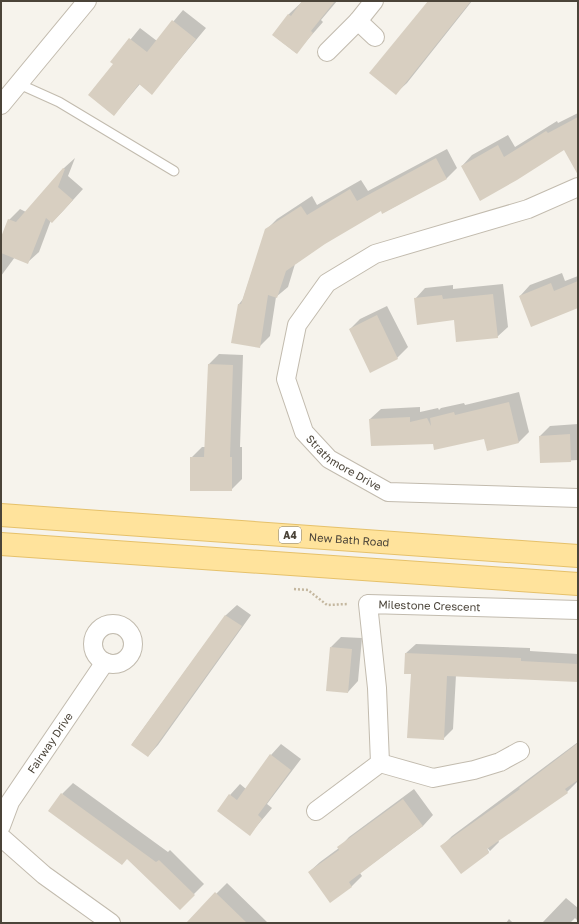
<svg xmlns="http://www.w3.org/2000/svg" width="579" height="924" viewBox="0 0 579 924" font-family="'Golos Text',sans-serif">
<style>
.shadow{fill:#0003}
.building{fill:#d8cfc1}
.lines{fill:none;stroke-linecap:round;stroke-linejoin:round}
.service-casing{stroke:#c2bbae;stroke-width:11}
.minor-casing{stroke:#c2bbae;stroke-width:20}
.primary-casing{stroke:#e6c16a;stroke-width:24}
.path{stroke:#c4b79f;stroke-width:2.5;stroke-dasharray:2 2;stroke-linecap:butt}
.service{stroke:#fff;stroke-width:9}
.minor{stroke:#fff;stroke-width:18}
.primary{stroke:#ffe39c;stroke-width:22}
.labels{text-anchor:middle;stroke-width:4;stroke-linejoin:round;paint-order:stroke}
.shield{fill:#fff;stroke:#817c74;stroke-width:1}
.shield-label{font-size:10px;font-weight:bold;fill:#4b4439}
.street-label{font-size:11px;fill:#4b4439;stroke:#fff}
</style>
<rect width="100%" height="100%" fill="#f6f3ec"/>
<path class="shadow" d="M 303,1 L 337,1 L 321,20 L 323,22 L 296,53 L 273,35 L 289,14 Z
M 429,1 L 472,1 L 407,83 L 396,93 Z
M 183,10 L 206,28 L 152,93 L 140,84 L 114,115 L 114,63 L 112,62 L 140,28 L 157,41 Z
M 578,113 L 578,150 L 565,149 L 462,166 L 472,155 L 508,135 L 515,147 L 557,121 L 558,123 Z
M 447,149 L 457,168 L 447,178 L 383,213 L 381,210 L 325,243 L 295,264 L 288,287 L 276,297 L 270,336 L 259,347 L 239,304 L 243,299 L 266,230 L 277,219 L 312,196 L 317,205 L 361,180 L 368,191 Z
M 75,158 L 68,176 L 83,189 L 63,211 L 52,222 L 51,220 L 39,252 L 28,262 L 15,257 L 1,276 L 1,240 L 9,220 L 20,209 L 26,212 L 64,168 Z
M 562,273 L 565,281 L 578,276 L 578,307 L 520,296 L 530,285 Z
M 503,284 L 508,327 L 497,337 L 415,299 L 425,288 L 453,285 L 453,289 Z
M 387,306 L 408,347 L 397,358 L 350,329 L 360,319 Z
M 219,354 L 243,355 L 240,447 L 242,447 L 242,479 L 231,490 L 191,458 L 202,447 L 206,447 L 209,364 Z
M 519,392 L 529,432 L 519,442 L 485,438 L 434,443 L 370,419 L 381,409 L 420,407 L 420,412 L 438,408 L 439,410 L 441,408 L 464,403 L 465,405 Z
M 578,424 L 578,460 L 541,462 L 540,436 L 550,426 Z
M 237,605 L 251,615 L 158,745 L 148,756 L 132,744 L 226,615 Z
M 341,637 L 362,638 L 358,681 L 348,692 L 331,647 Z
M 416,644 L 530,648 L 530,651 L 578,654 L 578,681 L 456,675 L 453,729 L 443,739 L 412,673 L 406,653 Z
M 578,742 L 577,782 L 567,792 L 498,840 L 499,842 L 490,851 L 485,845 L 489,852 L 461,873 L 442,846 L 452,836 Z
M 281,744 L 301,759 L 267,804 L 272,808 L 250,834 L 230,795 L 240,784 L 246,789 L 271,755 Z
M 73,783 L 168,852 L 170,850 L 204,884 L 180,908 L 62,794 Z
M 414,789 L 433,815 L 423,826 L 360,873 L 362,876 L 352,886 L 331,901 L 309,872 L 320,862 L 339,848 L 349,837 Z
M 227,883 L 268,923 L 201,923 L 194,916 Z
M 566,898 L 578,908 L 578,921 L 575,918 L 570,923 L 542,923 Z
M 509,919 L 513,923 L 506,923 Z
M 30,922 L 54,923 L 29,923 Z"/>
<path class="building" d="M 302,1 L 335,1 L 311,31 L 313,33 L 297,54 L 272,35 L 288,14 L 291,16 Z
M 428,1 L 471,1 L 396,95 L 369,73 Z
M 172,20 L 196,39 L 152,95 L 139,84 L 114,116 L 88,95 L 113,64 L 110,62 L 129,38 L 147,52 Z
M 578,117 L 578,175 L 564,150 L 517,180 L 480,201 L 461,166 L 498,145 L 504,157 L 546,131 L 548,133 Z
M 436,158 L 447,179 L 382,214 L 381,211 L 325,244 L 286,271 L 277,298 L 268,295 L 260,348 L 231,343 L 238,304 L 241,304 L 265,229 L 301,206 L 307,215 L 350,189 L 357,201 Z
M 63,168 L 65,169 L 58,187 L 73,200 L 52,223 L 46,218 L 28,264 L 1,253 L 1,237 L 8,219 L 16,222 Z
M 578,281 L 578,308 L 531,327 L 519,296 L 551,283 L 554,291 Z
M 493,294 L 498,338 L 456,342 L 454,320 L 417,325 L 414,298 L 442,295 L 443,299 Z
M 377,315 L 398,359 L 370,373 L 349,329 Z
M 208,364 L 233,365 L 230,457 L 232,457 L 232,491 L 190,491 L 190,457 L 204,457 Z
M 509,402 L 519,443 L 487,451 L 484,439 L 434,450 L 433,444 L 371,446 L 369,419 L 410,417 L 410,422 L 427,418 L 431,426 L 430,418 L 454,412 L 455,415 Z
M 570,434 L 571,462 L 540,463 L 539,436 Z
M 225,615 L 242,626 L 148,757 L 131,745 Z
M 330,647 L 352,649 L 348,693 L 326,691 Z
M 405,653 L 521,658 L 521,661 L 578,664 L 578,682 L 447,676 L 444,740 L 407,738 L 411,674 L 404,674 Z
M 578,743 L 578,780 L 565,789 L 568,793 L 487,849 L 489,853 L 461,874 L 440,846 L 520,789 L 519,788 Z
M 270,754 L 291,770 L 258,815 L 262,819 L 250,836 L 217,811 L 229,794 L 237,800 Z
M 61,793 L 156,862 L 159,860 L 195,895 L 180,910 L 127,859 L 122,865 L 48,811 Z
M 403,799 L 423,826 L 349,882 L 352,887 L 330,903 L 308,872 L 339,850 L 337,847 Z
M 215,892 L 247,923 L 186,923 Z"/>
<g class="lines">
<g class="service-casing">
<path id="service" d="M 19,84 L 59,102 L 174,171"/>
</g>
<g class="minor-casing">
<g id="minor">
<path d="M 358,21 L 375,37"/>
<path d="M 327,52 L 358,21 L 374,1"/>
<path d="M 1,105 L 87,1"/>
<path id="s1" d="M 578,187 L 528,209 L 375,254 L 327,283 L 297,325 L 286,379 L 304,432 L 329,459 L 388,492 L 578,498"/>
<circle cx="113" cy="644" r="20"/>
<path d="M 380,763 L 433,778 L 474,770 L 500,762 L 520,751"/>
<path id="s2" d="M 316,811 L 380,763 L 377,688 L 368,604 L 578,610"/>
<path id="s3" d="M 1,826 L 10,802 L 105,662"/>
<path d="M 1,837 L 44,875 L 111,923"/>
</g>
</g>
<g class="primary-casing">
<g id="primary">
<path id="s4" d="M 1,515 L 578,556"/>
<path d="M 1,544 L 578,584"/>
</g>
</g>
<path class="path" d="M 294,589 L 308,590 L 327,605 L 348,604"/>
<use href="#service" class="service"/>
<use href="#minor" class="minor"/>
<use href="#primary" class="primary"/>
</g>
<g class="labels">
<rect class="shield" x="279" y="527" width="22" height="16" rx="3"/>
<g class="shield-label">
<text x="290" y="539">A4</text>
</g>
<g class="street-label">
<text dy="4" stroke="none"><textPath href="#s1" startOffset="484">Strathmore Drive</textPath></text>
<text dy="4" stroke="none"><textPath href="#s4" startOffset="349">New Bath Road</textPath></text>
<text dy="4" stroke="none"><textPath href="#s2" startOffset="301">Milestone Crescent</textPath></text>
<text dy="4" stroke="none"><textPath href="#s3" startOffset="97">Fairway Drive</textPath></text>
</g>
</g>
<rect width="579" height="924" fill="none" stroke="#4b4439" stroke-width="4"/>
</svg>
